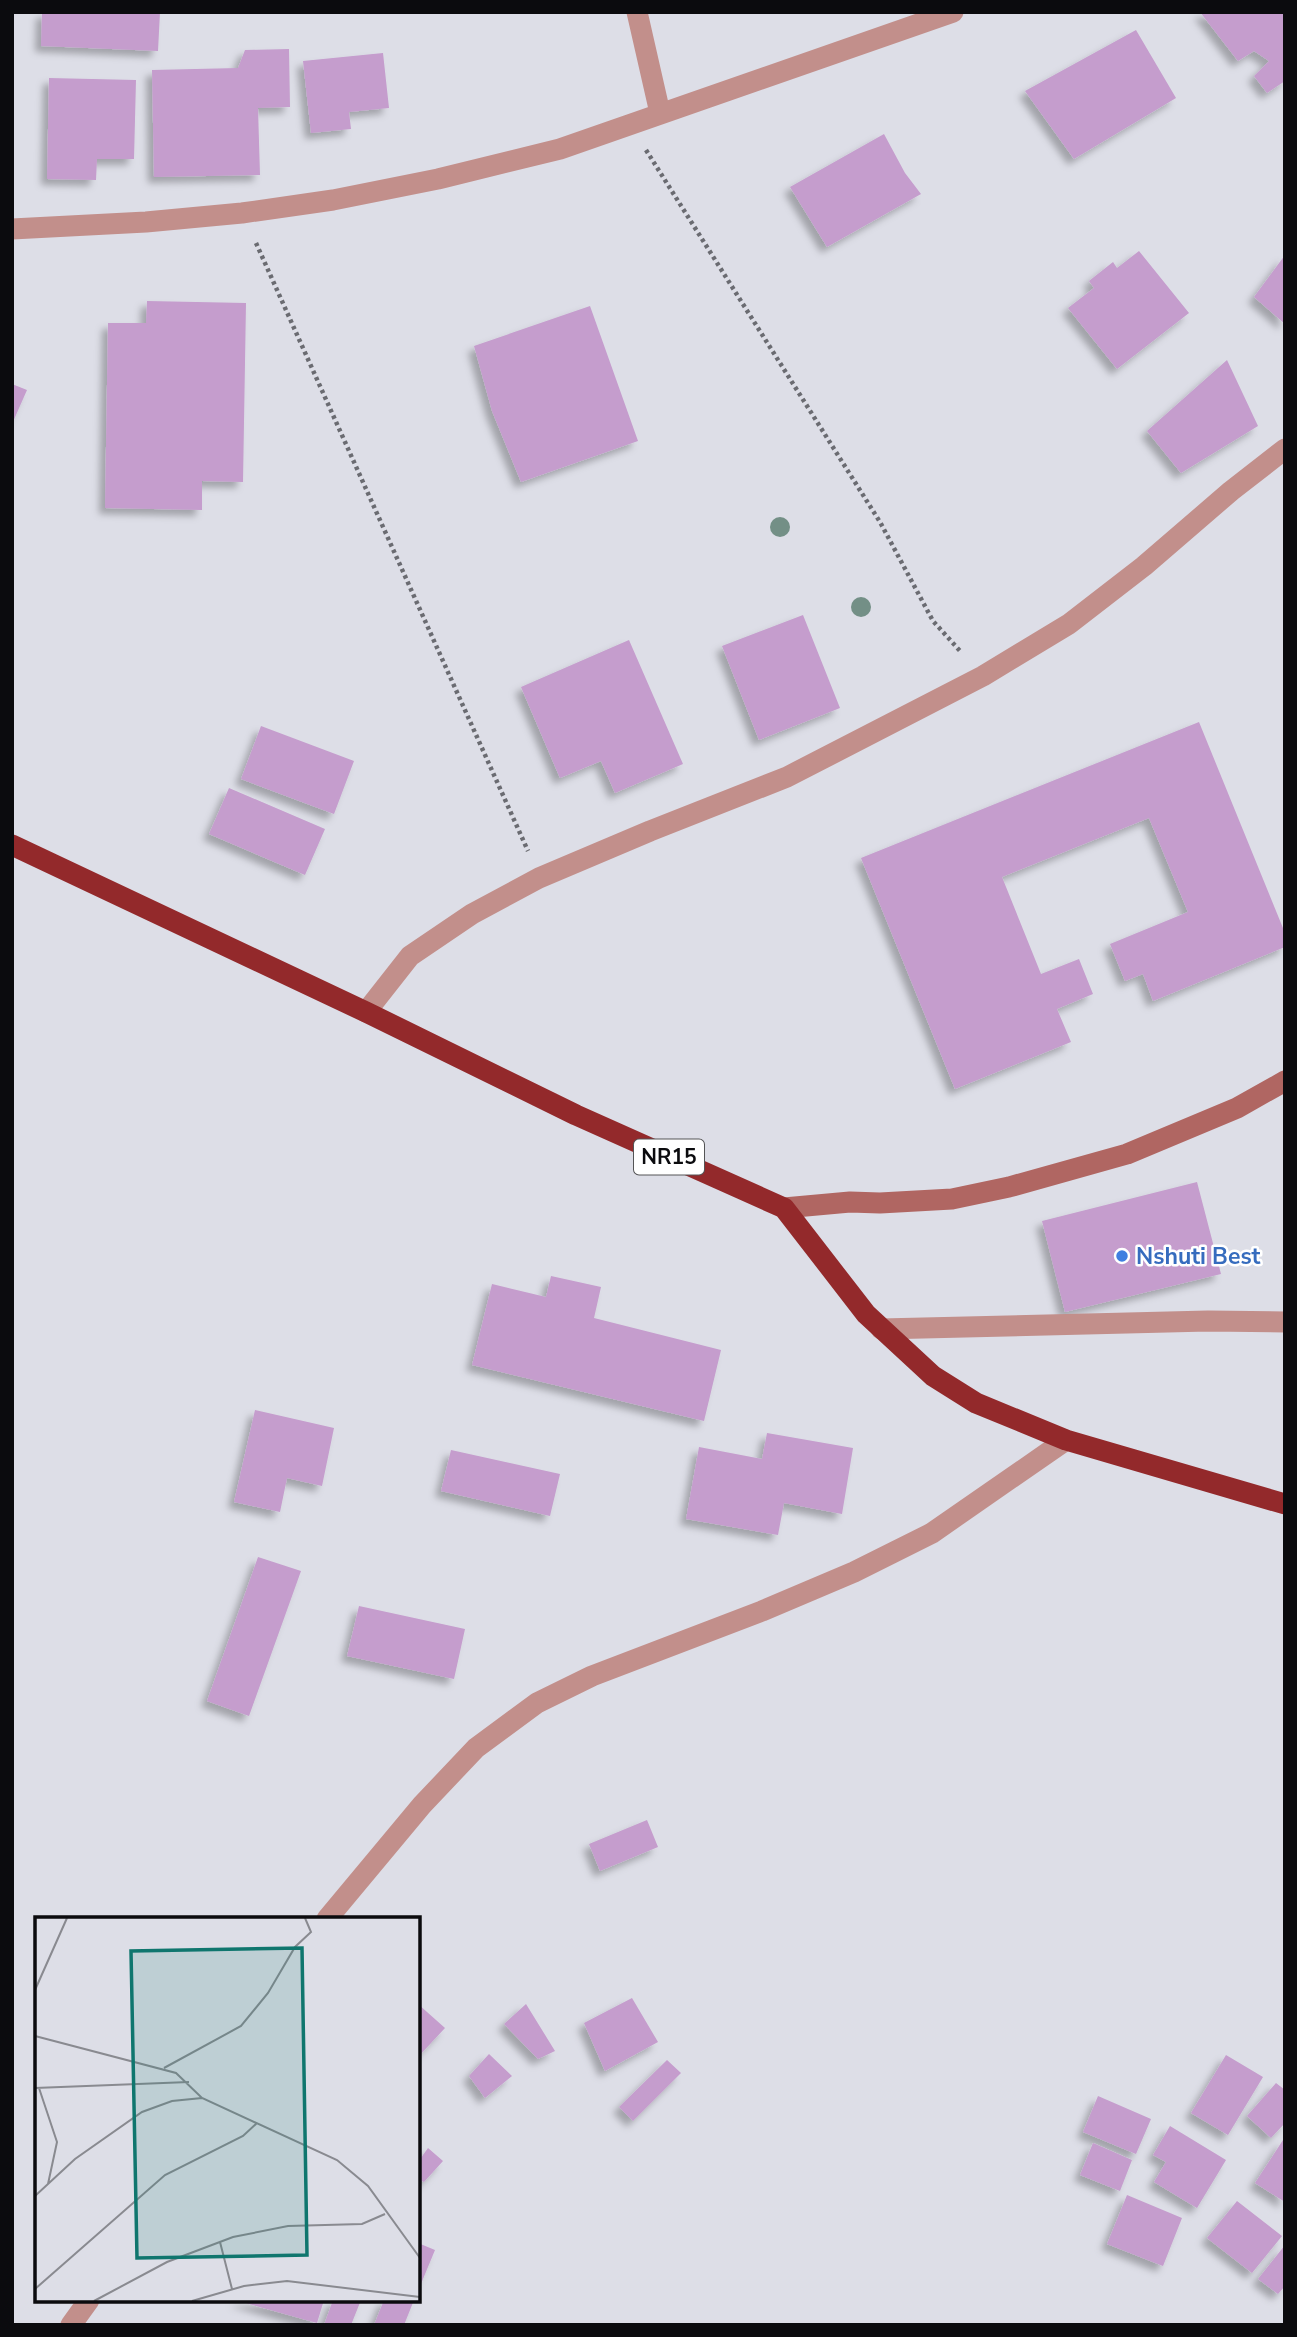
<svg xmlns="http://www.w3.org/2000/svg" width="1297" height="2337" viewBox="0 0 1297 2337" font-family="'Nunito Sans',sans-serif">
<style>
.building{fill:#c59dcd;filter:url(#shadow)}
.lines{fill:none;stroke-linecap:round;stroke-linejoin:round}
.path{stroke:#6a6b71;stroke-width:4.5;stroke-dasharray:3.5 3.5;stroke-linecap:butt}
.street{stroke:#c28f8b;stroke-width:21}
.secondary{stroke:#b06662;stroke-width:21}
.highway{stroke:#93292b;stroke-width:21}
.tree{fill:#738f86}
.shop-dot{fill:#3f7fe0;stroke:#fff;stroke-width:2.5}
.labels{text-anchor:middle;stroke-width:5;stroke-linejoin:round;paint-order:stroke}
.shield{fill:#fff;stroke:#545456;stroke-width:2}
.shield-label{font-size:21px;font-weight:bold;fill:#0b0b0e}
.shop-label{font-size:23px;font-weight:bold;fill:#366cbe;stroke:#fff;text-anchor:start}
.inset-road{fill:none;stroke:#898a90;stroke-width:2}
.view{fill:#0f766e;fill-opacity:0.15;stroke:#0f766e;stroke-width:3.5}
.inset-edge{fill:none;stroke:#0b0b0e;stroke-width:3.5}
</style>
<defs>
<filter id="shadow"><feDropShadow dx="-6" dy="6" stdDeviation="3.5" flood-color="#0004"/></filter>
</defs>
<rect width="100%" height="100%" fill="#dddee7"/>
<path class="building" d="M 42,12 L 160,12 L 158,51 L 41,46 Z
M 1200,12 L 1285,12 L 1285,81 L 1267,93 L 1254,76 L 1269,61 L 1254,51 L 1238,61 Z
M 1136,30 L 1176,98 L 1074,159 L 1025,91 Z
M 289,49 L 290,107 L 258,108 L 260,175 L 154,177 L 152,70 L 238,68 L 245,50 Z
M 383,53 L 389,108 L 349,112 L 351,129 L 311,133 L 303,61 Z
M 49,78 L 136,80 L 134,159 L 97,159 L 96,180 L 47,179 Z
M 884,134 L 905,173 L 921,194 L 827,247 L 790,187 Z
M 1139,251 L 1189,313 L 1117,369 L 1068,308 L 1094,288 L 1089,281 L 1113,262 L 1117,268 Z
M 1285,255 L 1285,324 L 1254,297 Z
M 147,301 L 246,303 L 243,482 L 202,481 L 202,510 L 105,508 L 108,323 L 146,323 Z
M 590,306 L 638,441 L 521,482 L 492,411 L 474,346 Z
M 1227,360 L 1258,426 L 1181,473 L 1147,431 Z
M 12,384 L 27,390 L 12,424 Z
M 803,615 L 840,708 L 759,740 L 722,646 Z
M 629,640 L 683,764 L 615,793 L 601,761 L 560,778 L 521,687 Z
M 1199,722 L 1285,933 L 1285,947 L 1153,1001 L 1143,974 L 1125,981 L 1110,944 L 1188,912 L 1149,818 L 1002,877 L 1041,974 L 1079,959 L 1093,994 L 1057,1009 L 1071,1042 L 955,1089 L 861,858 Z
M 261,726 L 354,761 L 334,814 L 241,779 Z
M 229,788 L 325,829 L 305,875 L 209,834 Z
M 1197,1182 L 1221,1274 L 1065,1312 L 1042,1221 Z
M 551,1276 L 601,1287 L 594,1318 L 721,1350 L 704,1421 L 472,1365 L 492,1284 L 546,1297 Z
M 255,1410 L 334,1428 L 322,1486 L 287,1478 L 280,1512 L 234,1502 Z
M 767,1433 L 853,1448 L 842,1514 L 784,1503 L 778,1535 L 686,1519 L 699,1447 L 762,1459 Z
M 451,1450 L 560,1474 L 550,1516 L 441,1491 Z
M 258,1557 L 301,1571 L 249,1716 L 207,1701 Z
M 359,1606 L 465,1629 L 454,1679 L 347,1656 Z
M 647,1820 L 658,1847 L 600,1871 L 589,1844 Z
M 632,1998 L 658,2042 L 605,2071 L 584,2023 Z
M 418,2004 L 445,2028 L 418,2057 Z
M 526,2004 L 555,2051 L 538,2059 L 504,2024 Z
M 489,2054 L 512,2076 L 485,2098 L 469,2076 Z
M 1226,2055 L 1263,2077 L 1228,2135 L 1191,2113 Z
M 667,2060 L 681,2073 L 633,2121 L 619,2107 Z
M 1276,2083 L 1285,2090 L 1285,2123 L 1271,2138 L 1247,2116 Z
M 1098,2096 L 1151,2119 L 1136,2154 L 1083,2132 Z
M 1170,2126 L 1226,2160 L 1197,2208 L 1154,2182 L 1166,2162 L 1153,2155 Z
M 1283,2140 L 1285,2141 L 1285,2202 L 1255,2183 Z
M 1093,2143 L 1132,2160 L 1120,2191 L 1080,2175 Z
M 428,2148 L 443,2161 L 424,2182 L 418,2179 L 418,2162 Z
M 1127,2195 L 1182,2218 L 1163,2266 L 1107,2244 Z
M 1237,2201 L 1282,2236 L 1252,2273 L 1207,2238 Z
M 418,2243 L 435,2250 L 418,2291 Z
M 1285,2245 L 1285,2286 L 1278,2294 L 1258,2279 Z
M 235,2300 L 324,2300 L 317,2323 Z
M 333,2300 L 361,2300 L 351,2325 L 324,2325 Z
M 384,2300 L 414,2300 L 404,2325 L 374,2325 Z"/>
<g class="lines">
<path class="path" d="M 646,150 L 880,522 L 933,621 L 961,652
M 256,243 L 528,851"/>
<path class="street" d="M 637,12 L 660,113
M 12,229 L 146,222 L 242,213 L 333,200 L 438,179 L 560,149 L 953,12
M 366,1012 L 410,956 L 472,914 L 539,878 L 650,831 L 787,777 L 983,676 L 1069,624 L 1144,566 L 1231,491 L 1285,449
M 881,1329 L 1208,1321 L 1285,1322
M 327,1919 L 422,1805 L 476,1748 L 537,1703 L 592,1676 L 762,1611 L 854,1572 L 932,1533 L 1066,1440
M 71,2325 L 89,2300"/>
<path class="secondary" d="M 784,1208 L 850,1202 L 880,1203 L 952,1199 L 1009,1187 L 1127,1154 L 1237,1108 L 1285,1081"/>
<path class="highway" d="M 12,845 L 366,1012 L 576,1115 L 784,1208 L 866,1314 L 933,1376 L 976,1403 L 1066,1440 L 1285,1504"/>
</g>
<g class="tree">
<circle cx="780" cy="527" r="10"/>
<circle cx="861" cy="607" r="10"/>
</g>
<circle class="shop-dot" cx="1122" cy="1256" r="7"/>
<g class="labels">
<rect class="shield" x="634" y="1139.5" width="70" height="35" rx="5"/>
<g class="shield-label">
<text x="669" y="1164">NR15</text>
</g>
<g class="shop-label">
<text x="1136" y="1264">Nshuti Best</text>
</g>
</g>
<g transform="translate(35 1917)">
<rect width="385" height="385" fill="#dddee7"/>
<path class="inset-road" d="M 0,73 L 32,1M 0,119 L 141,156 L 167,181 L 302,243 L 333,269 L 385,341M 129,151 L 206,109 L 233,76 L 260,30 L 276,15 L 270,1M 0,171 L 154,165M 4,171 L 22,225 L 13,267M 0,279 L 40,242 L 107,195 L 137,184 L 167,181M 185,325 L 197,372M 0,372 L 130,258 L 208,219 L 222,206M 59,384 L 132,345 L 198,320 L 253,309 L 327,307 L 350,297M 157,384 L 209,369 L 252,364 L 385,380"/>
<path class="view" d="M 267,31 L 272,338 L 102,341 L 96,34 Z"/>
<rect width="385" height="385" class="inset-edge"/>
</g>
<rect width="1297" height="2337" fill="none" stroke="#0b0b0e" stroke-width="28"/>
</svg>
